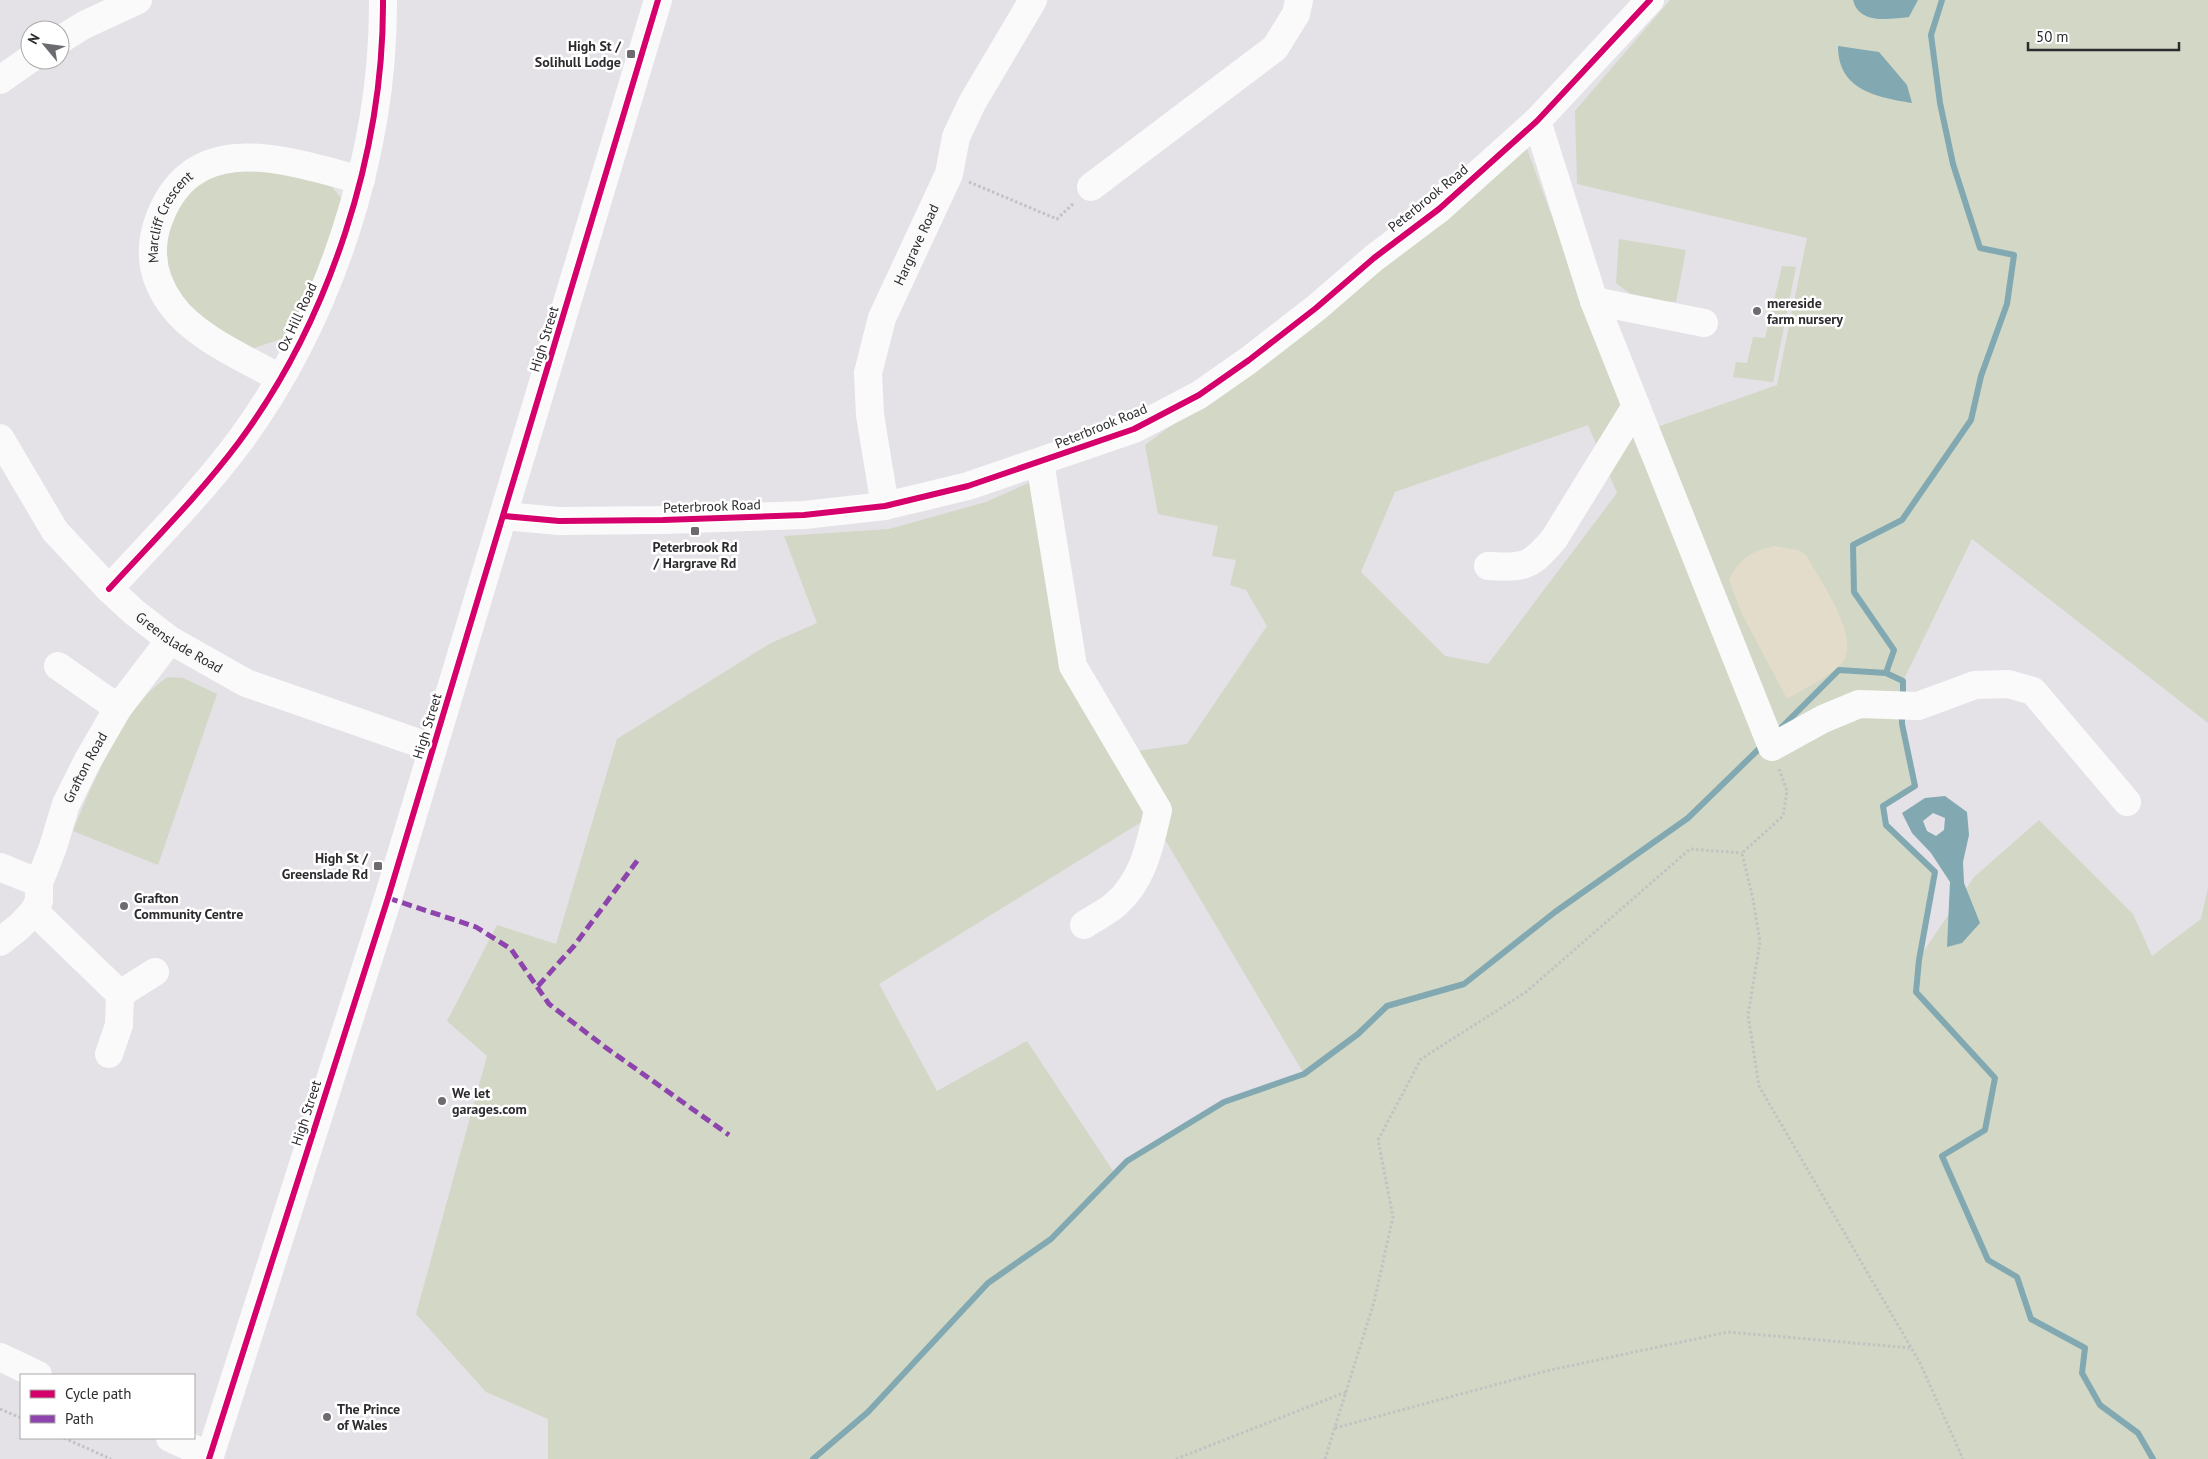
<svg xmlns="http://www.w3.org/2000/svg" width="2208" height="1459" viewBox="0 0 2208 1459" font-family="'PT Sans',sans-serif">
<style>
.green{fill:#d2d8c5;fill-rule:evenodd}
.sand{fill:#e3dcca}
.water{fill:#82a8b2;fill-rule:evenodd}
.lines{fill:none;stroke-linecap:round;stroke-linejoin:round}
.stream{stroke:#82a8b2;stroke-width:6}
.path{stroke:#c3c2c3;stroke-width:3;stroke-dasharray:2.5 2.5;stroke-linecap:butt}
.minor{stroke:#fbfafb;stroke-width:28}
.quiet{stroke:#8e44ad;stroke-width:5;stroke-dasharray:10 5;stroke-linecap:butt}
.cycleway-casing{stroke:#fff;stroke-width:9}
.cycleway{stroke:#d6006c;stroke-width:6}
.poi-dot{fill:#6d6b6f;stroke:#fff;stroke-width:2}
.labels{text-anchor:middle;stroke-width:5;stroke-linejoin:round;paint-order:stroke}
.poi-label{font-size:14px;font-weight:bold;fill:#2d2b2e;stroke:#fff;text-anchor:start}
.street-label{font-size:14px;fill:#2d2b2e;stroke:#fff}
</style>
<rect width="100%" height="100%" fill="#e4e1e7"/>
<path class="green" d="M 1670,0 L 1853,0 L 1854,5 L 1909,17 L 1918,0 L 2208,0 L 2208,723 L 1972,539 L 1903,681 L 1902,724 L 1915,786 L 1883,806 L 1886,825 L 1935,872 L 1919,958 L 1974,877 L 2039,820 L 2133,914 L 2152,956 L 2201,919 L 2208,888 L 2208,1459 L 548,1459 L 548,1419 L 486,1392 L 416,1314 L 487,1056 L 447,1021 L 497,925 L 556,944 L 617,739 L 771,643 L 817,623 L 784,536 L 889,529 L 986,502 L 1051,473 L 1062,675 L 1115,754 L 1187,744 L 1267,626 L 1246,590 L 1230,585 L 1236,560 L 1212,556 L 1218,526 L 1158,514 L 1145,445 L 1351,293 L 1527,149 L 1640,456 L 1660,426 L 1777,385 L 1807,238 L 1577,184 L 1575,111 ZM 1588,425 L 1617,493 L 1488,664 L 1445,656 L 1361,572 L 1395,492 ZM 1151,816 L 1304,1074 L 1224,1102 L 1127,1161 L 1115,1174 L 1027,1041 L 937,1091 L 879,984 Z
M 231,167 L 325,178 L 344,202 L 318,276 L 284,338 L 248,350 L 193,318 L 163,272 L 168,216 L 194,183 Z
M 1619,239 L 1686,250 L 1676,302 L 1638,300 L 1616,283 Z
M 1782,266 L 1796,267 L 1773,382 L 1733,377 L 1736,362 L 1747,363 L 1753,337 L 1765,338 Z
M 168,677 L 183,678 L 217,694 L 158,865 L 73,831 C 92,784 125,703 168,677 Z"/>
<path class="sand" d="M 1774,546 L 1798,550 L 1806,555 C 1819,579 1866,643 1839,666 C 1824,679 1804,689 1787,699 L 1741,612 L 1729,580 C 1740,558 1750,552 1774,546 Z"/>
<path class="water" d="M 1853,0 L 1918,0 L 1909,17 C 1890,19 1859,25 1853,0 Z
M 1838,46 L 1879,52 L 1907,85 L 1912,103 C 1876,97 1838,90 1838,46 Z
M 1945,796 L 1967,812 L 1969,835 L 1963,862 L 1964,883 L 1980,923 L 1962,943 L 1947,947 L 1950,882 L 1931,853 L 1912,833 L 1902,813 L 1925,798 ZM 1933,813 L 1945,818 L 1944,830 L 1936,836 L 1927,831 L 1923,821 Z"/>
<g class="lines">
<path class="stream" d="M 1886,673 L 1894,650 L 1854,592 L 1853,545 L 1902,520 L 1971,420 L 1981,376 L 2007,304 L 2014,255 L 1980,248 L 1953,164 L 1940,103 L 1931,35 L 1942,0
M 1902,713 L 1902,724 L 1915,786 L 1883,806 L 1886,825 L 1935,872 L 1919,960 L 1916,992 L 1995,1078 L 1985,1130 L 1942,1156 L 1988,1260 L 2017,1277 L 2031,1319 L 2085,1348 L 2082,1373 L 2100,1405 L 2138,1433 L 2153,1459
M 1779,730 L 1839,670 L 1886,673 L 1903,681 L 1903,700
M 813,1459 L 868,1412 L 988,1283 L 1051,1239 L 1127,1161 L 1224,1102 L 1304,1074 L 1358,1034 L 1387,1006 L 1464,984 L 1555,912 L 1688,818 L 1763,745"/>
<path class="path" d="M 969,182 L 1057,219 L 1074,203
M 1779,769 L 1787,791 L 1783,816 L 1742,853 L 1753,899 L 1760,942 L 1748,1015 L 1759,1086 L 1920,1363 L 1963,1459
M 0,1409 L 21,1418
M 1335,1428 L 1546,1371 L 1728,1332 L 1911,1348
M 64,1438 L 111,1459
M 1176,1459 L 1346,1392
M 1325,1459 L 1374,1302 L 1393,1217 L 1378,1140 L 1421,1059 L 1526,992 L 1690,849 L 1742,853"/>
<g class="minor">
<path d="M 60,40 L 84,25 L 138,0"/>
<path d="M 0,80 L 30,59"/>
<path d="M 1537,121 L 1594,301 L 1772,747 L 1823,719 L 1859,704 L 1918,706 L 1975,685 L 2008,684 L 2033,691 L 2127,802"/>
<path d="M 1091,187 L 1275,48 L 1296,14 L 1299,0"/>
<path d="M 1594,301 L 1704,323"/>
<path id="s1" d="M 280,378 C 246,359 194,337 171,304 C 153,279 148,251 158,222 C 192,125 288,161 361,180"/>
<path id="s2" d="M 0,438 L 55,531 L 109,589 L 134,612 L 170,640 L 246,683 L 433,748"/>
<path d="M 1040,462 L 1073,666 L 1158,810 C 1150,844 1144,879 1116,904 C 1107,912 1094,918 1084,925"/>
<path id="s3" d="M 885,506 L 870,415 L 868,373 L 882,318 L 949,174 L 956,137 L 972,103 L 1033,0"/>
<path d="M 504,516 L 559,521 L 663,520 L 804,515 L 885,506 L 968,486 L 1134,429 L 1199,395 L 1249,360 L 1316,308 L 1374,258 L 1439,209 L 1537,121 L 1650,0"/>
<path d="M 1488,566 C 1525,568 1530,567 1554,539 L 1636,406"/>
<path d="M 109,589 C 153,541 200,494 239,442 C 330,319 384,152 383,0"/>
<path d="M 58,666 L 118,708"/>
<path d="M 0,867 L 39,883"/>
<path d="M 34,911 L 120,994 L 119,1025 L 109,1054"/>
<path id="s4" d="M 0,942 L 20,926 L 34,911 L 39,901 L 39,883 L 53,847 L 66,804 L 88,760 L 118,708 L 170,640"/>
<path d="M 120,994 L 155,972"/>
<path d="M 0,1357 L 38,1375"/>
<path d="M 170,1438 L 210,1456"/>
<path d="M 209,1459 L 388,898 L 658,0"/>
</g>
<path class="quiet" d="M 388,898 L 476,927 L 511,949 L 549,1004 L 605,1047 L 729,1135
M 538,986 L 574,946 L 640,857"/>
<g class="cycleway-casing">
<path id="cycleway" d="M 504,516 L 559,521 L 663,520 L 804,515 L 885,506 L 968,486 L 1134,429 L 1199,395 L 1249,360 L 1316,308 L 1374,258 L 1439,209 L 1537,121 L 1650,0
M 109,589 C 153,541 200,494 239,442 C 330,319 384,152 383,0
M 209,1459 L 388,898 L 658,0"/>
</g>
<use href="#cycleway" class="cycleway"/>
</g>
<g class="poi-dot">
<rect x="626" y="49" width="10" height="10" rx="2.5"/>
<circle cx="1757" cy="311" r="5"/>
<rect x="690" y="526" width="10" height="10" rx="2.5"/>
<rect x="373" y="861" width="10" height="10" rx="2.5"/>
<circle cx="124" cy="906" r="5"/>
<circle cx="442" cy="1101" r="5"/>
<circle cx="327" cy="1417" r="5"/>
</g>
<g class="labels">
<g class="poi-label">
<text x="621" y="51" text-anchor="end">High St /<tspan x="621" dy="16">Solihull Lodge</tspan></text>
<text x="1767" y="308">mereside<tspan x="1767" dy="16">farm nursery</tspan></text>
<text x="695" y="552" text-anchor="middle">Peterbrook Rd<tspan x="695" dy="16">/ Hargrave Rd</tspan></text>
<text x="368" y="863" text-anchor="end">High St /<tspan x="368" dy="16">Greenslade Rd</tspan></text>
<text x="134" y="903">Grafton<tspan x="134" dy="16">Community Centre</tspan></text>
<text x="452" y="1098">We let<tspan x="452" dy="16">garages.com</tspan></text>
<text x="337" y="1414">The Prince<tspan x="337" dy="16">of Wales</tspan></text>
</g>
<g class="street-label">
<text transform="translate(1428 198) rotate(-39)" y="5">Peterbrook Road</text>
<text dy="5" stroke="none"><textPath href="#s1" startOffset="228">Marcliff Crescent</textPath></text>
<text dy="5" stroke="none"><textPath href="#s3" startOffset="272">Hargrave Road</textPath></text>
<text transform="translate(297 317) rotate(-65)" y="5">Ox Hill Road</text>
<text transform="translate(544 339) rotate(-73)" y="5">High Street</text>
<text transform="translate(1101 426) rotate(-22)" y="5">Peterbrook Road</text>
<text transform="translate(712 506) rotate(-2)" y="5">Peterbrook Road</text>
<text dy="5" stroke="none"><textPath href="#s2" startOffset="276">Greenslade Road</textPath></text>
<text transform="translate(427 726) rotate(-73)" y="5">High Street</text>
<text dy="5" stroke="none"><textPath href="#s4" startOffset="200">Grafton Road</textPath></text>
<text transform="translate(306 1113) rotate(-72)" y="5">High Street</text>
</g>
</g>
<rect x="20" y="1374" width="175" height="65" fill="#ffffff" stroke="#abaaab"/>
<rect x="30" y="1390" width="25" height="8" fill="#d6006c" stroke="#abaaab"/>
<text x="65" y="1399" font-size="15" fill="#2d2b2e">Cycle path</text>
<rect x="30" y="1415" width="25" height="8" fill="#8e44ad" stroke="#abaaab"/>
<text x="65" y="1424" font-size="15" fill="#2d2b2e">Path</text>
<g transform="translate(45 45) rotate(299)"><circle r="24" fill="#ffffff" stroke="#abaaab"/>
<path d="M0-4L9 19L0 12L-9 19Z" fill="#6d6b6f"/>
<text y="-8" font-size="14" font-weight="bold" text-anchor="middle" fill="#2d2b2e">N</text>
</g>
<path d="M2028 42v8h151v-8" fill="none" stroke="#2d2b2e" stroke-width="2.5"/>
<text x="2036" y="42" font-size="15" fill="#2d2b2e" stroke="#ffffff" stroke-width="4" paint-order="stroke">50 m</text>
</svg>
